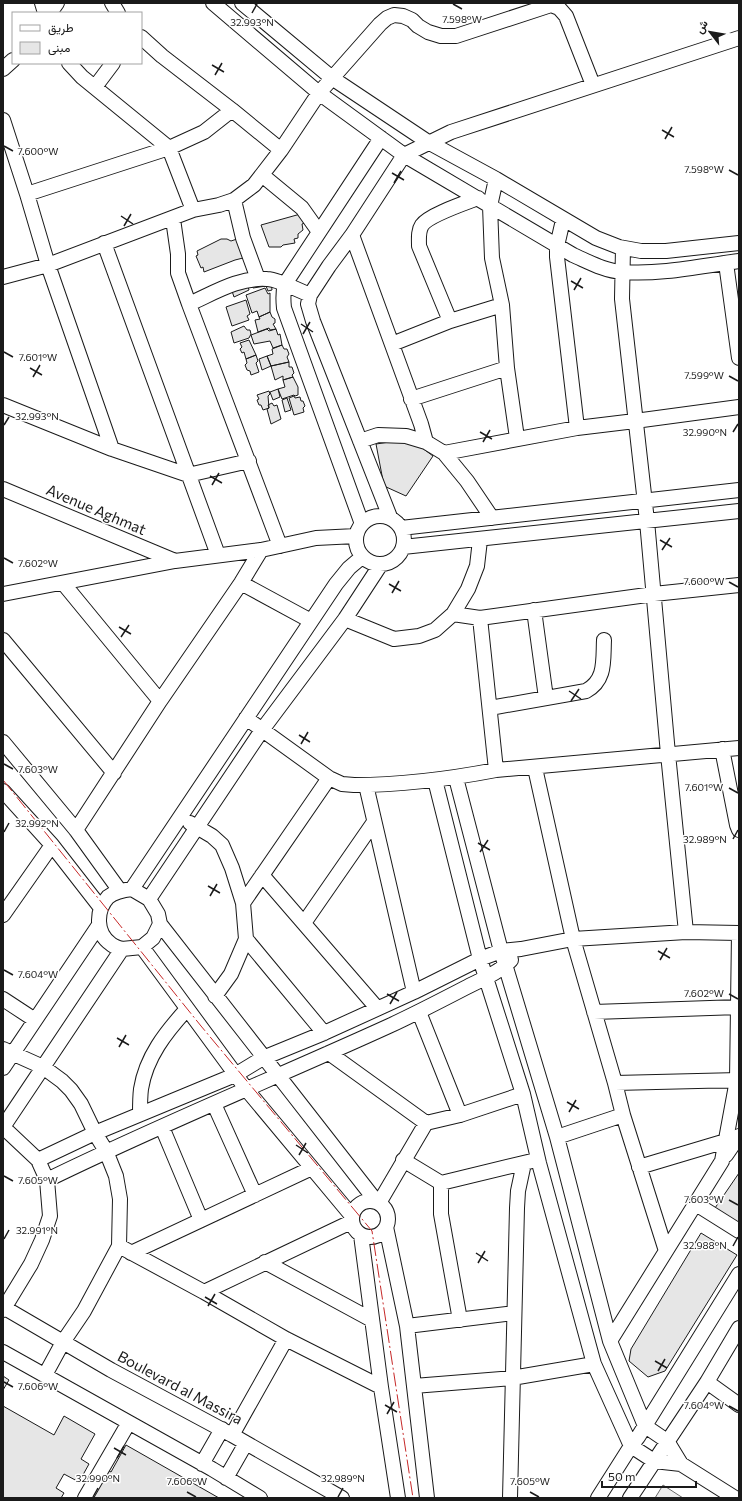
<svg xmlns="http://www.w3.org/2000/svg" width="742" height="1501" viewBox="0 0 742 1501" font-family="Commissioner,Vazirmatn,sans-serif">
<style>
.green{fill:#ededed;stroke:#6a6a6a}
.building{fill:#e6e6e6;stroke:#1a1a1a}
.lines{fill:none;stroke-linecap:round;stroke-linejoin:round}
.minor-casing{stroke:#1a1a1a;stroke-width:16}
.minor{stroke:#fff;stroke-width:14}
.power{stroke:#c62828;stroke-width:1;stroke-dasharray:14 3 2 3;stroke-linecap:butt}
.ticks{fill:none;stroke:#1a1a1a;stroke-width:1.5}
.labels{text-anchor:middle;stroke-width:3;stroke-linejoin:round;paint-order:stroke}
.street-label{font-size:15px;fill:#1a1a1a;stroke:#fff}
.ticks-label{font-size:10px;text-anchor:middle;fill:#1a1a1a;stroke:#fff;stroke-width:3;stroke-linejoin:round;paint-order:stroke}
</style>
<rect width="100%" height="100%" fill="#fff"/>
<path class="green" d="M 663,1485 L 683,1498 L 655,1498 Z"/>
<path class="building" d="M 304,213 L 307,222 L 302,224 L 303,230 L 298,234 L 298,238 L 294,239 L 295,243 L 283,245 L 281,247 L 269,247 L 261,225 Z
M 240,238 L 247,257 L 235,260 L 204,272 L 203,267 L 201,268 L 196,256 L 198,255 L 197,251 L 221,239 L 227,239 L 231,241 Z
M 249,280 L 271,281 L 272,290 L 268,291 L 266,286 L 253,288 Z
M 247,283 L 249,290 L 234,297 L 232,291 Z
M 265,288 L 268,294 L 270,293 L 270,312 L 259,317 L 257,311 L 252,313 L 246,295 Z
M 246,300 L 250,314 L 247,316 L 249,320 L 232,326 L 226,307 Z
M 270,312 L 272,317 L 275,319 L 275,323 L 273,324 L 276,329 L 270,330 L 269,328 L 258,332 L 255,320 L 260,319 L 259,317 Z
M 244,326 L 247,330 L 250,330 L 251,334 L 249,338 L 234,343 L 231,332 Z
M 267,329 L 269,331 L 276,329 L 278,335 L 280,334 L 282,345 L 273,348 L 270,341 L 254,344 L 251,335 Z
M 249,340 L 256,355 L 246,359 L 244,352 L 242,353 L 240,349 L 242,347 L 240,343 Z
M 282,345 L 284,349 L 287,349 L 289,354 L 287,357 L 289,362 L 271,366 L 267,356 L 273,354 L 272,349 Z
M 256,355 L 258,361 L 256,363 L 259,372 L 251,375 L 250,371 L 247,370 L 245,365 L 247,363 L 246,359 Z
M 267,356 L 271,366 L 262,370 L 259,359 Z
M 289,362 L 289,367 L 292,367 L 294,373 L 292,375 L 293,377 L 283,380 L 283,376 L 275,380 L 271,366 Z
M 293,377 L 298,387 L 298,395 L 295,396 L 294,395 L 282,399 L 278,389 L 285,387 L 283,380 Z
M 278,389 L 280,397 L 273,400 L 270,392 Z
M 269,391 L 270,394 L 268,396 L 269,408 L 263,410 L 261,405 L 259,405 L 257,400 L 259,399 L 257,395 Z
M 294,396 L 295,398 L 300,397 L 301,401 L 303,401 L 305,406 L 303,408 L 304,412 L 294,415 L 289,398 Z
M 287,398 L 291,410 L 285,412 L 282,400 Z
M 272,403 L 274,406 L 277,405 L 281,419 L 271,424 L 267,409 L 269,408 L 268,405 Z
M 410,439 L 433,456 L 406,496 L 384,486 L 376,444 Z
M 739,1173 L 739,1223 L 715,1208 Z
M 701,1233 L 737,1255 L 665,1371 L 648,1377 L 629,1361 L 631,1349 Z
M 3,1376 L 9,1380 L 3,1390 Z
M 3,1406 L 54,1435 L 64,1416 L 95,1434 L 81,1459 L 89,1464 L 79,1482 L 64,1474 L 56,1488 L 64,1493 L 61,1498 L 3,1498 Z
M 126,1445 L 219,1498 L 87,1498 L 104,1468 L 111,1472 Z"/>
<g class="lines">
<g class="minor-casing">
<path id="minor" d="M 42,3 L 45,13
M 112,3 L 118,13
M 213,3 L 319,93 L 404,155 L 573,255 C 589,262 605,271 622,272 C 661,275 701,266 739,261
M 242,3 L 332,78 L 428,142 L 496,179 L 596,238 L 619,247 L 641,251 L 666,251 L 739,243
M 50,13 L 57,3
M 141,37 L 162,56 L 232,110 L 281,150
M 69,63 L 82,77 L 169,148 L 193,210
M 3,69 L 13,60
M 95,87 L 113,63
M 3,120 L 27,194 L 48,265 L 112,449
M 262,175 L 302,208 L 319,232
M 496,179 L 490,206 L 492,258 L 502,305 L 507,368 L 517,438
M 27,194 L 169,148 L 204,132 L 232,110
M 234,200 L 243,238 L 258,279
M 173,219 L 178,254 L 178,273 L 189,304
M 563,220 L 557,246 L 557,257 L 577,428
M 352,235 L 404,155 L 451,132 L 739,38
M 104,243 L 218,555
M 623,248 L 622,299 L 647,521 L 668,754 L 686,932
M 726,263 L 739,358
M 3,277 L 48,265 L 193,210 L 219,205 L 234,200 L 254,185 L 281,150 L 319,93 L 380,24 L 387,18 L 394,15 L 403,16 L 412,20 L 418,26 L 428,32 L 441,36 L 456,36 L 551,5 L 559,8 L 566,16 L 593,85
M 310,295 L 308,304 L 313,321 L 390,517
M 450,321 L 419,246 C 419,239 418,231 422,225 C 429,215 465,203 478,198
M 392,344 L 450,321 L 502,305
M 411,399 L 507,368
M 3,405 L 112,449 L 188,475 L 249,461
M 360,441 L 378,435 L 406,436 L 426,442
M 444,453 L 577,428 L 635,421 L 739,407
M 3,489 L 175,561
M356 540a24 24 0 1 1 48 0a24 24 0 1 1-48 0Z
M 362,524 L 284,308 C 283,299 283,292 285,284 L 310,295 L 329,266 L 352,235 L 421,424 L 426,442 L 444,453 L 467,481 L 492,518
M 401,528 L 739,490
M 280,546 L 189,304 C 214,293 239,277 267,279 C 273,279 279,282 285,284 L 381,138
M 403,547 L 739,511
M 63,583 L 160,701
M 241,583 L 311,621
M 3,594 L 175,561 L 261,550 L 316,538 L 356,536
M 534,610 L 546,698
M 453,614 L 480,618 L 654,594 L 739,585
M 480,618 L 496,770
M 345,619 L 394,639 L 419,636 L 435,630 L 453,614 L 468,589 L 477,566 L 480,540
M 3,640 L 114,773
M 490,708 L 586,691 C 606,680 603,661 604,640
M 246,718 L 329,778 L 342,784 L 354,785 C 401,785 449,779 496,770 L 739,748
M 3,742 L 76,830 L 120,891
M 722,749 L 737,825 L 739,830
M 535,768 L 573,939 L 615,1083 L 623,1115 L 557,1137
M 456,778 L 501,951 L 557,1137 L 610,1341 L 645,1426 L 667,1441 L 681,1464 L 735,1498
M 435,780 L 480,959 L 523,1094 L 539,1163 L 594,1364 L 631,1446 L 654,1461 L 681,1464
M 366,785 L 414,992
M 3,791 L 52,845 L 101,908
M 190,823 L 212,836 L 222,845 L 232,868 L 243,903 L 246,939 L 231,974 L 215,996
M 76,830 L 160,701 L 241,583 L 261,550
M 262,875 L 377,1008
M 132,889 L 336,584 L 349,568 L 362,557
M 149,899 L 262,730 L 345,619 L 381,564
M 243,903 L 329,778
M 3,915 L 52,845
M 304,923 L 374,822
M 160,924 L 376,1201
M 246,939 L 324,1033
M 142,947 L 247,1090 L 352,1216
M 3,999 L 35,1020
M 419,1012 L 460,1115
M 594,1012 L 739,1007
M 3,1049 L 43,1067 L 62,1081 L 71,1090 L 81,1104 L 95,1133 L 106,1151 L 116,1176 L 120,1199 L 119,1246 L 84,1311 L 63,1342 L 45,1375
M 329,1053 L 426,1123 L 379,1203
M 3,1068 L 99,925
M 615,1083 L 739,1080
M 214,1104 L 255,1195
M 140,1114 C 140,1106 140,1097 141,1089 C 146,1057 166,1032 187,1009
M 623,1115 L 666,1251
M 426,1123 L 460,1115 L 523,1094
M 3,1127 L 122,949 L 142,947 L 153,938 L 160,924 L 158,914 L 149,899 L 132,889 C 124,890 114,892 108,897 C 96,910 95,933 111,944 C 114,947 119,948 122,949
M 3,1127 L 38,1160 L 47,1180 L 50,1216 L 42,1240 L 31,1264 L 3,1310
M 162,1127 L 201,1220
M 726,1155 L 739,1136
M 38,1160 L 95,1133 L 235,1075 L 263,1058 L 324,1033 L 414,992 L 480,959 L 501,951 L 521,949 L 573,939 L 686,932 L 739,933
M 403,1160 L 441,1183
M 639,1167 L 726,1141
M 47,1180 C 159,1125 275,1078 389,1026 C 415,1014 440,1001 465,988 C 480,980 499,973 511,960
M352 1219a18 18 0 1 1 36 0a18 18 0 1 1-36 0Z
M 696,1204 L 739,1231
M 386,1227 L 407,1326 L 427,1498
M 361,1235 L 381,1387 L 398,1498
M 119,1246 L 204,1292 L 286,1339 L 381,1387
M 131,1253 L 312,1168
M 265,1262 L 372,1320
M 204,1292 L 351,1222
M 3,1307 L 111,1370 L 232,1435 L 342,1498
M 460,1320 L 441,1214 L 441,1183 L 532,1161
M 407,1326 L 514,1313
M 610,1341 L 722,1161 L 737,1080 L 739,933
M 3,1352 L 212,1469 L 260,1498
M 707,1382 L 739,1405
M 414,1386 L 512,1378 L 594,1364
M 232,1435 L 286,1339
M 202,1464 L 222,1429
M 226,1478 L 246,1443
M 85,1498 L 128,1424
M 510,1498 L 517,1208 L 518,1191 L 524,1163
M 598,1498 L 631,1446 L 638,1437 L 739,1274
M 630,1498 L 707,1382 L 739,1328"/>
</g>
<use href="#minor" class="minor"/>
<path class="power" d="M 3,780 L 201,1026 L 372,1231 L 413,1498"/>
</g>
<path class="ticks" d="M 453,4 L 462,9M 252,13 L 257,4M 212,65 L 224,72M 215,75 L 222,63M 662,130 L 674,137M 665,139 L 672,127M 4,146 L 13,151M 729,170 L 738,175M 392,173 L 404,180M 394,183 L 401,171M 121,216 L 133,224M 124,226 L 131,214M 571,281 L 583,288M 574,290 L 581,278M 301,324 L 313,332M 303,334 L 310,322M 4,352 L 13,357M 30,368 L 42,375M 729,376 L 738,381M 33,377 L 40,365M 4,425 L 9,417M 480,432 L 492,439M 733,432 L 738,424M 483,442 L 490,430M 210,476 L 222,483M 212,485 L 219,473M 660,540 L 672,547M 662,550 L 670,538M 4,558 L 13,563M 729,582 L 738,587M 389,584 L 401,591M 392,593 L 399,581M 119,627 L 131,634M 121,637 L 129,625M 569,691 L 581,699M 571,701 L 579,689M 299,735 L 310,742M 301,744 L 308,732M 4,764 L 13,769M 729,788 L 738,793M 4,832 L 9,823M 733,839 L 738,830M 478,843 L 490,850M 480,852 L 488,840M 208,886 L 220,893M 210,896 L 217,884M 658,951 L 670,958M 660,960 L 667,948M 4,970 L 13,975M 387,994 L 399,1001M 729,994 L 738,999M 390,1004 L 397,992M 117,1038 L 129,1045M 119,1047 L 126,1035M 567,1102 L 579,1109M 569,1112 L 576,1100M 296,1145 L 308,1153M 299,1155 L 306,1143M 4,1176 L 13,1181M 729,1200 L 738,1205M 4,1239 L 9,1230M 733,1246 L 738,1237M 476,1253 L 488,1261M 478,1263 L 485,1251M 205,1297 L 217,1304M 208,1306 L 215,1294M 655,1361 L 667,1368M 658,1371 L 665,1359M 4,1382 L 13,1387M 385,1405 L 397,1412M 729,1406 L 738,1411M 387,1414 L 394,1402M 114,1448 L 126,1455M 117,1458 L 124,1446M 187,1492 L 196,1497M 530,1492 L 539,1497M 93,1497 L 98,1488M 338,1497 L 343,1488"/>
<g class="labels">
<g class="street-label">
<text transform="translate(96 510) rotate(23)" y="5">Avenue Aghmat</text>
<text transform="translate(180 1388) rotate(28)" y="5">Boulevard al Massira</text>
</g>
</g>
<g class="ticks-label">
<text x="462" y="23">7.598°W</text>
<text x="252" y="26">32.993°N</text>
<text x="38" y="155">7.600°W</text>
<text x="704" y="173">7.598°W</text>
<text x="38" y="361">7.601°W</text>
<text x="704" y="379">7.599°W</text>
<text x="37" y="420">32.993°N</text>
<text x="705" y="436">32.990°N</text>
<text x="38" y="567">7.602°W</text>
<text x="704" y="585">7.600°W</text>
<text x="38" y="773">7.603°W</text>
<text x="704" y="791">7.601°W</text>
<text x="37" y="827">32.992°N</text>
<text x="705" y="843">32.989°N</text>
<text x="38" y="978">7.604°W</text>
<text x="704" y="997">7.602°W</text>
<text x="38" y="1184">7.605°W</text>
<text x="704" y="1203">7.603°W</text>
<text x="37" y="1234">32.991°N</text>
<text x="705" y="1249">32.988°N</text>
<text x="38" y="1390">7.606°W</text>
<text x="704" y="1409">7.604°W</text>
<text x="98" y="1482">32.990°N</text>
<text x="343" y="1482">32.989°N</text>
<text x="187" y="1485">7.606°W</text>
<text x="530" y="1485">7.605°W</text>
</g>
<rect width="742" height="1501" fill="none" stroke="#1a1a1a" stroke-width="8"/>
<rect x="12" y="12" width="130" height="52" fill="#ffffff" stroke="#a3a3a3"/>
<rect x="20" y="25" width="20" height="6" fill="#ffffff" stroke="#a3a3a3"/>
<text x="48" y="32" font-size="12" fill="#1a1a1a">طريق</text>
<rect x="20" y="42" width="20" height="12" fill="#e6e6e6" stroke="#a3a3a3"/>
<text x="48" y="52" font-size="12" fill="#1a1a1a">مبنى</text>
<g transform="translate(710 32) rotate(301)" stroke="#ffffff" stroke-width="3" paint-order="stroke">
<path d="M0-3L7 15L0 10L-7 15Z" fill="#1a1a1a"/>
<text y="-6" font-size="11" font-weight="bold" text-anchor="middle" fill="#1a1a1a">ش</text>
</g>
<path d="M602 1481v6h94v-6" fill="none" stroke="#1a1a1a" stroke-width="2"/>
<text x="608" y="1481" font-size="12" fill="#1a1a1a" stroke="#ffffff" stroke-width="3" paint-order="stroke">50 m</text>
</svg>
